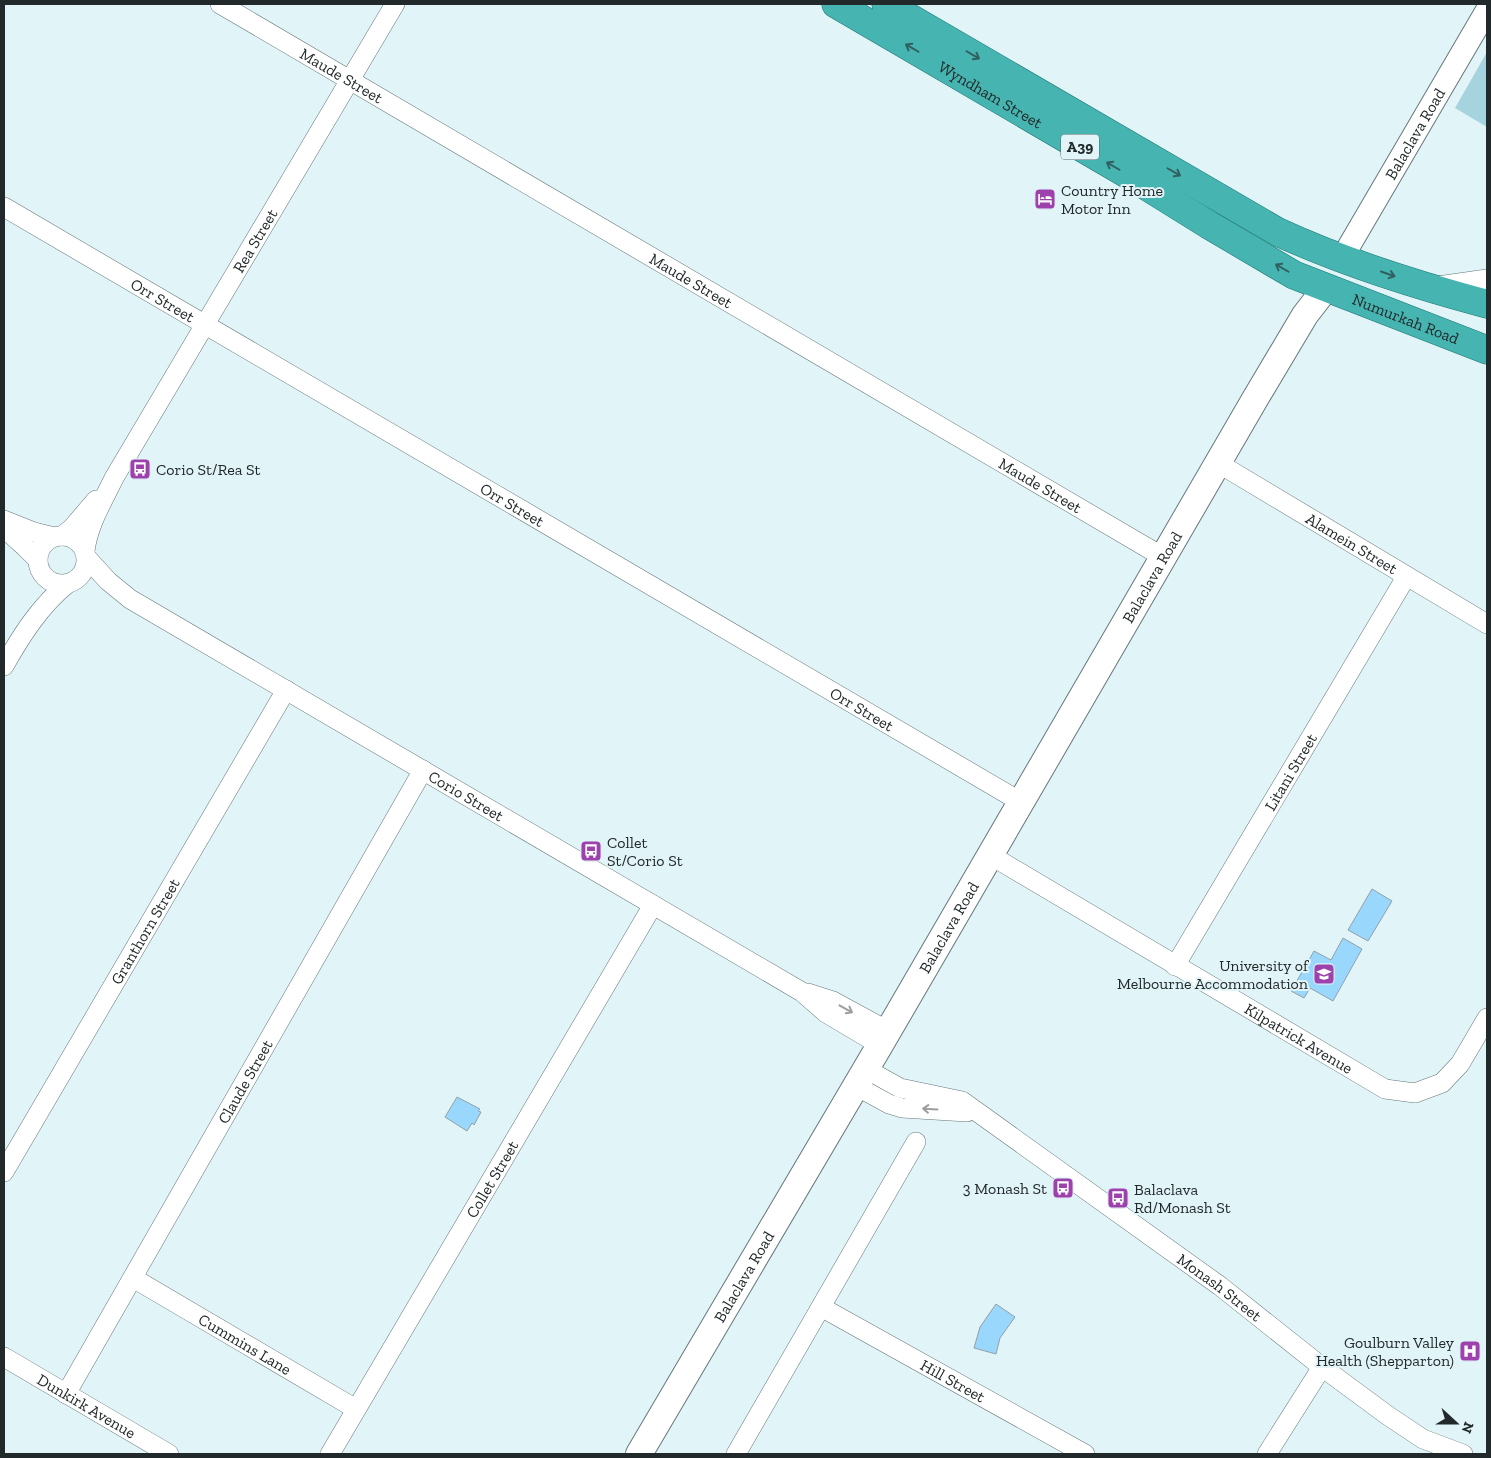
<svg xmlns="http://www.w3.org/2000/svg" width="1491" height="1458" viewBox="0 0 1491 1458" font-family="'Zilla Slab',serif">
<style>
.green{fill:#a5d4df}
.building{fill:#9ad7fc;stroke:#92a0a9}
.lines{fill:none;stroke-linecap:round;stroke-linejoin:round}
.minor-casing{stroke:#66777a;stroke-width:20}
.tertiary-casing{stroke:#66777a;stroke-width:24}
.secondary-casing{stroke:#66777a;stroke-width:28}
.trunk-casing{stroke:#1b7774;stroke-width:29}
.minor{stroke:#fff;stroke-width:19}
.tertiary{stroke:#fff;stroke-width:22}
.secondary{stroke:#fff;stroke-width:26}
.trunk{stroke:#46b4b0;stroke-width:28}
.oneway{stroke:#306160}
.oneway2{stroke:#9c9f9f}
.labels{text-anchor:middle;stroke-width:4;stroke-linejoin:round;paint-order:stroke}
.shield{fill:#e1f4f8;stroke:#5b6668;stroke-width:1}
.shield-label{font-size:15px;font-weight:bold;fill:#22292a}
.street-label{font-size:16px;fill:#22292a;stroke:#e1f4f8}
.poi-label{font-size:16px;fill:#22292a;stroke:#e1f4f8;text-anchor:start}
</style>
<rect width="100%" height="100%" fill="#e1f4f8"/>
<path class="green" d="M 1487,52 L 1487,127 L 1455,108 Z"/>
<path class="building" d="M 1372,889 L 1392,901 L 1368,941 L 1348,930 Z
M 1343,938 L 1362,949 L 1333,1001 L 1310,988 L 1304,998 L 1291,991 L 1314,951 L 1331,960 Z
M 457,1097 L 480,1109 L 478,1111 L 481,1112 L 474,1125 L 472,1123 L 467,1131 L 445,1117 Z
M 996,1304 L 1015,1317 L 1000,1338 L 996,1354 L 974,1348 L 980,1327 Z"/>
<g class="lines">
<g class="minor-casing">
<g id="minor">
<path id="s1" d="M 220,4 L 1163,557"/>
<path id="s2" d="M 4,207 L 1021,802"/>
<path d="M 1438,286 L 1487,279"/>
<path id="s3" d="M 1218,463 L 1487,624"/>
<path d="M 4,520 L 34,532 L 54,537"/>
<path d="M 4,528 L 25,547 L 38,560"/>
<circle cx="62" cy="560" r="24"/>
<path d="M 62,536 L 72,528 L 96,500"/>
<path id="s4" d="M 85,551 C 88,525 103,501 114,478 L 395,4"/>
<path id="s5" d="M 87,558 L 108,581 L 130,599 L 802,992 L 826,1013 L 880,1045"/>
<path d="M 4,666 C 21,636 40,606 67,584"/>
<path id="s6" d="M 990,855 L 1385,1089 L 1415,1093 L 1442,1083 L 1460,1064 L 1487,1018"/>
<path id="s7" d="M 1175,966 L 1406,577"/>
<path d="M 808,993 L 833,1001 L 888,1031"/>
<path id="s8" d="M 866,1069 L 900,1088 L 962,1101 L 1220,1286 L 1322,1367 L 1387,1415 L 1423,1439 L 1463,1454"/>
<path d="M 856,1086 L 889,1104 L 902,1108 L 967,1112"/>
<path id="s9" d="M 4,1172 L 286,690"/>
<path id="s10" d="M 133,1278 L 356,1409"/>
<path id="s11" d="M 821,1307 L 1085,1454"/>
<path id="s12" d="M 4,1357 L 169,1454"/>
<path id="s13" d="M 66,1394 L 423,770"/>
<path id="s14" d="M 330,1454 L 653,905"/>
<path d="M 736,1454 L 916,1142"/>
<path d="M 1267,1454 L 1322,1367"/>
</g>
</g>
<g class="tertiary-casing">
<g id="tertiary">
<path id="s15" d="M 1342,258 L 1487,10"/>
</g>
</g>
<g class="secondary-casing">
<g id="secondary">
<path id="s16" d="M 639,1454 L 880,1045 L 1255,399 L 1305,315 L 1326,288"/>
</g>
</g>
<g class="trunk-casing">
<g id="trunk">
<path id="s17" d="M 836,4 L 1127,174 L 1209,225 L 1294,275 L 1487,350"/>
<path d="M 886,4 L 1278,232 C 1345,263 1416,285 1487,304"/>
</g>
</g>
<use href="#minor" class="minor"/>
<use href="#tertiary" class="tertiary"/>
<use href="#secondary" class="secondary"/>
<use href="#trunk" class="trunk"/>
</g>
<defs><path id="oneway-shaft" d="M-6 0H5M1.5-3L5.5 0L1.5 3" fill="none" stroke-width="1.6" stroke-linecap="round" stroke-linejoin="round" transform="scale(1.25)"/></defs>
<g class="oneway">
<use href="#oneway-shaft" transform="translate(912 48) rotate(-150)"/>
<use href="#oneway-shaft" transform="translate(973 55) rotate(30)"/>
<use href="#oneway-shaft" transform="translate(1113 166) rotate(-150)"/>
<use href="#oneway-shaft" transform="translate(1174 172) rotate(30)"/>
<use href="#oneway-shaft" transform="translate(1282 268) rotate(-150)"/>
<use href="#oneway-shaft" transform="translate(1388 274) rotate(19)"/>
</g>
<g class="oneway2">
<use href="#oneway-shaft" transform="translate(846 1009) rotate(29)"/>
<use href="#oneway-shaft" transform="translate(930 1109) rotate(-177)"/>
</g>
<defs>
<g id="hotel-square" transform="scale(1.125)"><rect x="-9" y="-9" width="18" height="18" rx="4" fill="#9d42ac" stroke="#e1f4f8"/><path d="M-6-4.5h1.5V1H6V5H4.5V3h-9V5H-6ZM-4 0a1.8 1.8 0 1 1 3.6 0ZM.5 0V-2.5h3Q6-2.5 6 0Z" fill="#fff"/></g>
<g id="bus-square" transform="scale(1.125)"><rect x="-9" y="-9" width="18" height="18" rx="4" fill="#9d42ac" stroke="#e1f4f8"/><path d="M-5-6H5V4H4V6H2V4H-2V6H-4V4H-5ZM-3.5-4V0h7V-4ZM-3.5 1.2v1.5H-2V1.2ZM2 1.2v1.5H3.5V1.2Z" fill="#fff"/></g>
<g id="university-square" transform="scale(1.125)"><rect x="-9" y="-9" width="18" height="18" rx="4" fill="#9d42ac" stroke="#e1f4f8"/><path d="M0-5L7-2L0 1L-7-2ZM-4 1L0 2.5L4 1V4Q0 6-4 4Z" fill="#fff"/></g>
<g id="hospital-square" transform="scale(1.125)"><rect x="-9" y="-9" width="18" height="18" rx="4" fill="#9d42ac" stroke="#e1f4f8"/><path d="M-5-5h3v3.5h4V-5h3V5h-3V1.5h-4V5h-3Z" fill="#fff"/></g>
</defs>
<g fill-rule="evenodd">
<use href="#hotel-square" x="1045" y="199"/>
<use href="#bus-square" x="140" y="469"/>
<use href="#bus-square" x="591" y="851"/>
<use href="#university-square" x="1324" y="974"/>
<use href="#bus-square" x="1063" y="1188"/>
<use href="#bus-square" x="1118" y="1198"/>
<use href="#hospital-square" x="1470" y="1351"/>
</g>
<g class="labels">
<rect class="shield" x="1061" y="134.5" width="38" height="25" rx="4"/>
<g class="shield-label">
<text x="1080" y="152">A39</text>
</g>
<g class="street-label">
<text dy="6" stroke="none"><textPath href="#s1" startOffset="141">Maude Street</textPath></text>
<text dy="6" stroke="none"><textPath href="#s17" startOffset="179">Wyndham Street</textPath></text>
<text dy="6" stroke="none"><textPath href="#s15" startOffset="144">Balaclava Road</textPath></text>
<text dy="6" stroke="none"><textPath href="#s4" startOffset="355">Rea Street</textPath></text>
<text dy="6" stroke="none"><textPath href="#s1" startOffset="546">Maude Street</textPath></text>
<text dy="6" stroke="none"><textPath href="#s2" startOffset="184">Orr Street</textPath></text>
<text dy="6" stroke="none"><textPath href="#s17" startOffset="652">Numurkah Road</textPath></text>
<text dy="6" stroke="none"><textPath href="#s1" startOffset="951">Maude Street</textPath></text>
<text dy="6" stroke="none"><textPath href="#s2" startOffset="589">Orr Street</textPath></text>
<text dy="6" stroke="none"><textPath href="#s3" startOffset="156">Alamein Street</textPath></text>
<text dy="6" stroke="none"><textPath href="#s16" startOffset="1016">Balaclava Road</textPath></text>
<text dy="6" stroke="none"><textPath href="#s2" startOffset="994">Orr Street</textPath></text>
<text dy="6" stroke="none"><textPath href="#s7" startOffset="226">Litani Street</textPath></text>
<text dy="6" stroke="none"><textPath href="#s5" startOffset="449">Corio Street</textPath></text>
<text dy="6" stroke="none"><textPath href="#s16" startOffset="611">Balaclava Road</textPath></text>
<text dy="6" stroke="none"><textPath href="#s9" startOffset="279">Granthorn Street</textPath></text>
<text dy="6" stroke="none"><textPath href="#s6" startOffset="359">Kilpatrick Avenue</textPath></text>
<text dy="6" stroke="none"><textPath href="#s13" startOffset="360">Claude Street</textPath></text>
<text dy="6" stroke="none"><textPath href="#s14" startOffset="319">Collet Street</textPath></text>
<text dy="6" stroke="none"><textPath href="#s16" startOffset="206">Balaclava Road</textPath></text>
<text dy="6" stroke="none"><textPath href="#s8" startOffset="420">Monash Street</textPath></text>
<text dy="6" stroke="none"><textPath href="#s10" startOffset="130">Cummins Lane</textPath></text>
<text dy="6" stroke="none"><textPath href="#s11" startOffset="151">Hill Street</textPath></text>
<text dy="6" stroke="none"><textPath href="#s12" startOffset="96">Dunkirk Avenue</textPath></text>
</g>
<g class="poi-label">
<text x="1061" y="196">Country Home<tspan x="1061" dy="18">Motor Inn</tspan></text>
<text x="156" y="475">Corio St/Rea St</text>
<text x="607" y="848">Collet<tspan x="607" dy="18">St/Corio St</tspan></text>
<text x="1308" y="971" text-anchor="end">University of<tspan x="1308" dy="18">Melbourne Accommodation</tspan></text>
<text x="1047" y="1194" text-anchor="end">3 Monash St</text>
<text x="1134" y="1195">Balaclava<tspan x="1134" dy="18">Rd/Monash St</tspan></text>
<text x="1454" y="1348" text-anchor="end">Goulburn Valley<tspan x="1454" dy="18">Health (Shepparton)</tspan></text>
</g>
</g>
<rect width="1491" height="1458" fill="none" stroke="#22292a" stroke-width="10"/>
<g transform="translate(1456 1423) rotate(111)" stroke="#e1f4f8" stroke-width="4" paint-order="stroke">
<path d="M0-4L9 19L0 12L-9 19Z" fill="#22292a"/>
<text y="-8" font-size="14" font-weight="bold" text-anchor="middle" fill="#22292a">N</text>
</g>
</svg>
